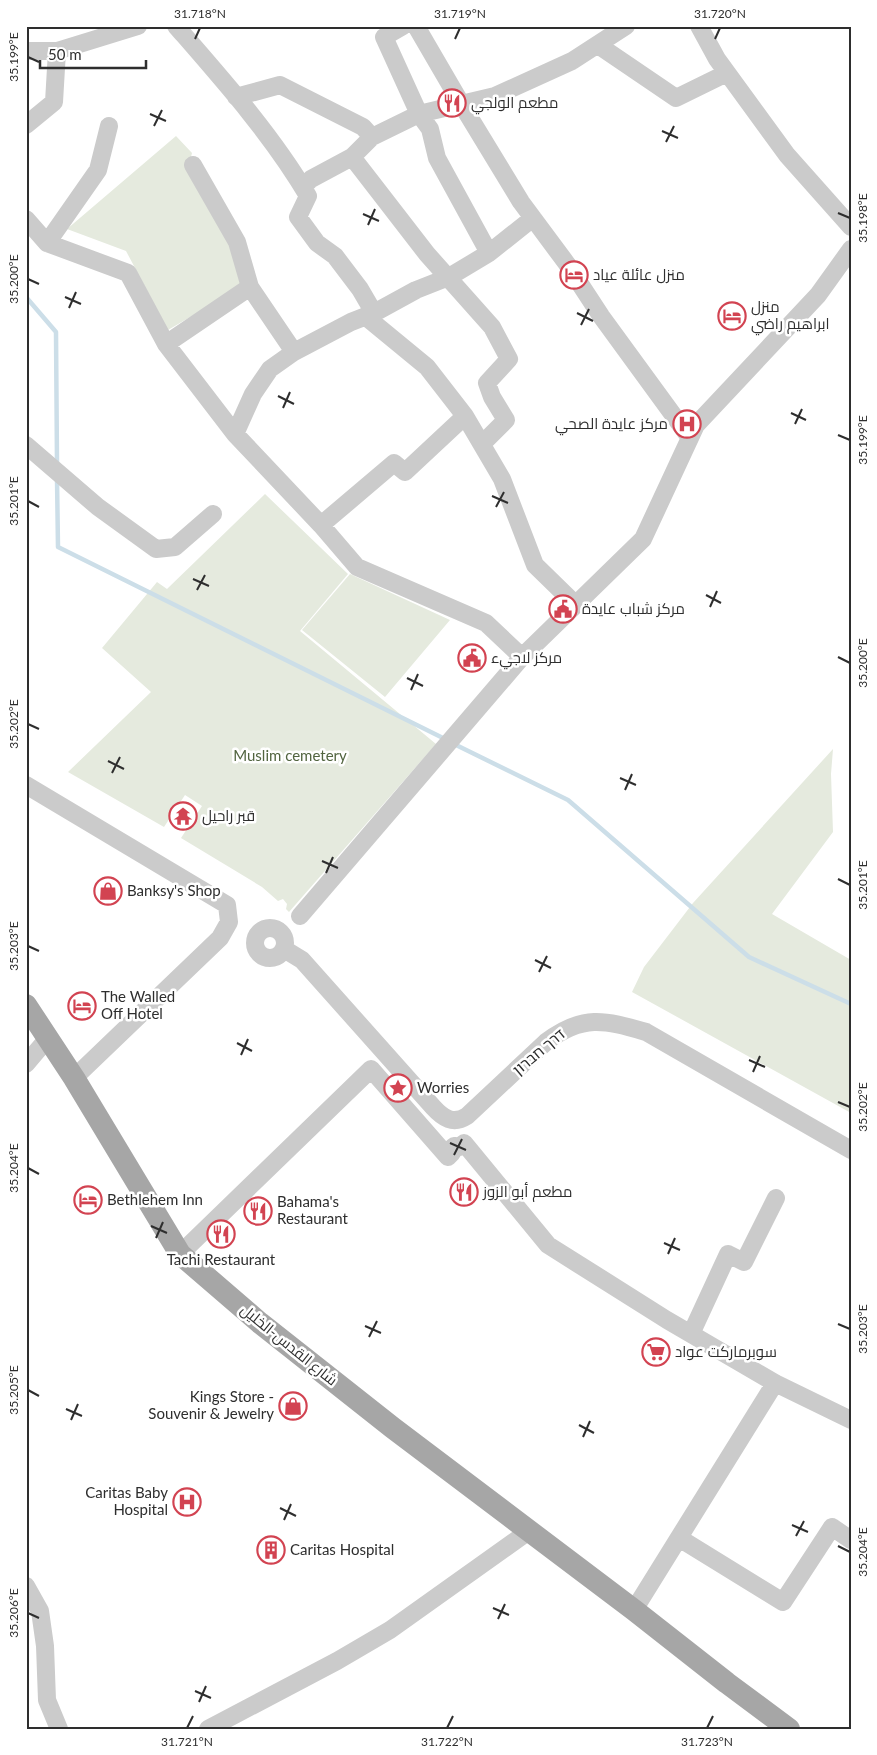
<svg xmlns="http://www.w3.org/2000/svg" width="877" height="1755" viewBox="0 0 877 1755" font-family="Lato,Cairo,'Noto Sans Hebrew',sans-serif">
<style>
.green{fill:#e5eade}
.lines{fill:none;stroke-linecap:round;stroke-linejoin:round}
.stream{stroke:#ccdee8;stroke-width:4.5}
.minor{stroke:#cbcbcb;stroke-width:18}
.major{stroke:#a6a6a6;stroke-width:22}
.ticks{fill:none;stroke:#2e2e2e;stroke-width:2}
.labels{text-anchor:middle;stroke-width:5;stroke-linejoin:round;paint-order:stroke}
.poi-label{font-size:15px;fill:#2e2e2e;stroke:#fff;text-anchor:start}
.park-label{font-size:15px;fill:#526540;stroke:#fff}
.street-label{font-size:15px;fill:#2e2e2e;stroke:#fff}
.neatline{fill:none;stroke:#2e2e2e;stroke-width:2}
.ticks-label{font-size:12px;text-anchor:middle;fill:#2e2e2e}
</style>
<rect width="100%" height="100%" fill="#fff"/>
<path class="green" d="M 176,136 L 192,153 L 189,165 L 236,246 L 243,286 L 168,330 L 126,251 L 67,229 Z
M 265,494 L 348,574 L 300,631 L 436,744 L 289,912 L 286,909 L 287,904 L 283,899 L 278,901 L 262,887 L 181,838 L 202,806 L 185,795 L 164,827 L 68,772 L 151,692 L 102,648 L 157,582 L 167,589 Z
M 350,574 L 450,620 L 385,697 L 302,630 Z
M 833,749 L 831,774 L 833,832 L 772,914 L 851,960 L 851,1113 L 632,992 L 644,967 L 693,903 Z"/>
<g class="lines">
<path class="stream" d="M 26,297 L 56,332 L 57,464
M 57,479 L 58,547 L 445,739
M 454,744 L 568,800 L 749,957 L 851,1004"/>
<path class="minor" d="M 176,26 C 223,80 272,135 308,196 L 298,217 L 317,243 L 335,256 L 360,289 L 374,313
M 403,26 L 384,37 L 419,114 L 430,129 L 437,158 L 489,253
M 416,26 L 462,105 L 521,202 L 567,264 L 601,316 L 690,438
M 699,26 L 717,59 L 787,155 L 851,227
M 598,45 L 676,98 L 727,73
M 26,51 L 57,51 L 138,26
M 236,97 L 280,85 L 363,127 L 372,137
M 26,125 L 54,102 L 57,51
M 352,157 L 427,254 L 492,327 L 509,359 L 487,383 L 492,397 L 506,420 L 482,444
M 193,165 L 237,242 L 250,287 L 294,352
M 303,187 L 311,179 L 352,157 L 372,137 L 419,114 L 495,96 L 572,61 L 626,26
M 26,219 L 47,243 L 128,273 L 166,344 L 235,434 L 321,525 L 357,567 L 486,623 L 522,657 L 643,539 L 696,425 L 818,295 L 851,249
M 47,243 L 98,170 L 109,126
M 365,316 L 427,367 L 465,416 L 502,479 L 535,565 L 576,605
M 166,344 L 250,287
M 235,434 L 253,394 L 270,369 L 294,352 L 351,322 L 374,313 L 416,290 L 449,277 L 489,253 L 533,218
M 26,445 L 98,507 L 156,549 L 175,547 L 213,514
M 321,525 L 394,463 L 405,472 L 465,416
M 26,785 L 227,905 L 229,922 L 220,938 L 74,1078
M 300,916 L 522,657
M255 943a15 15 0 1 1 30 0a15 15 0 1 1-30 0Z
M 284,949 L 302,960 L 433,1107 C 443,1118 453,1125 467,1116 L 546,1042 C 583,1014 604,1020 646,1032 L 851,1150
M 26,1064 L 48,1038
M 180,1254 L 371,1069 L 448,1157 L 452,1153 L 451,1149 L 454,1146 L 460,1147 L 464,1143 L 548,1245 L 667,1320 L 775,1383 L 851,1420
M 691,1334 L 728,1254 L 744,1262 L 776,1198
M 679,1538 L 783,1602 L 832,1527 L 851,1540
M 26,1586 L 40,1611 L 45,1646 L 47,1700 L 59,1729
M 634,1610 L 775,1383
M 208,1729 L 337,1661 L 390,1630 L 529,1531"/>
<path class="major" d="M 26,1005 L 74,1078 L 180,1254 L 260,1323 L 393,1428 L 634,1610 L 727,1683 L 789,1729"/>
</g>
<path class="ticks" d="M 195,39 L 200,28M 455,39 L 460,28M 715,39 L 720,28M 28,57 L 39,62M 150,114 L 166,121M 154,126 L 162,110M 662,131 L 678,138M 666,142 L 674,126M 838,213 L 850,218M 363,214 L 379,221M 368,225 L 375,209M 28,279 L 39,284M 65,297 L 81,304M 69,308 L 76,292M 577,313 L 593,321M 581,325 L 589,309M 278,396 L 294,404M 283,408 L 290,392M 791,413 L 806,420M 795,424 L 802,409M 838,435 L 850,440M 492,496 L 508,503M 28,501 L 39,507M 496,507 L 504,492M 193,579 L 209,586M 197,590 L 205,575M 706,595 L 721,603M 710,607 L 717,591M 838,657 L 850,663M 407,678 L 423,686M 411,690 L 418,674M 28,724 L 39,729M 108,761 L 124,769M 112,773 L 120,757M 620,778 L 636,785M 625,790 L 632,774M 322,861 L 338,868M 326,873 L 333,857M 838,879 L 850,885M 28,946 L 39,951M 535,960 L 551,968M 539,972 L 547,956M 237,1043 L 252,1051M 241,1055 L 248,1039M 749,1060 L 765,1067M 753,1072 L 760,1056M 838,1102 L 850,1107M 450,1143 L 466,1150M 454,1155 L 462,1139M 28,1168 L 39,1174M 151,1226 L 167,1233M 156,1238 L 163,1222M 664,1243 L 680,1250M 668,1254 L 675,1238M 838,1324 L 850,1329M 365,1326 L 381,1333M 369,1337 L 377,1321M 28,1390 L 39,1396M 66,1409 L 82,1416M 71,1420 L 78,1404M 579,1425 L 594,1433M 583,1437 L 590,1421M 280,1508 L 296,1516M 284,1520 L 291,1504M 792,1525 L 808,1532M 796,1536 L 804,1521M 838,1546 L 850,1552M 493,1608 L 509,1615M 28,1613 L 39,1618M 498,1619 L 505,1604M 195,1691 L 211,1698M 199,1702 L 206,1686M 187,1728 L 193,1716M 447,1728 L 453,1716M 707,1728 L 713,1716"/>
<defs>
<g id="restaurant-ring" transform="scale(1.4375)"><circle r="9.5" fill="#fff" stroke="#d24351" stroke-width="1.5"/><path d="M-5-6h1v4h1v-4h1v4h1v-4h1v5L-1.5 .5V6h-2V.5L-5-1ZM5-6V6H3V1.5H1.5Q1.5-4 5-6Z" fill="#d24351"/></g>
<g id="hotel-ring" transform="scale(1.4375)"><circle r="9.5" fill="#fff" stroke="#d24351" stroke-width="1.5"/><path d="M-6-4.5h1.5V1H6V5H4.5V3h-9V5H-6ZM-4 0a1.8 1.8 0 1 1 3.6 0ZM.5 0V-2.5h3Q6-2.5 6 0Z" fill="#d24351"/></g>
<g id="hospital-ring" transform="scale(1.4375)"><circle r="9.5" fill="#fff" stroke="#d24351" stroke-width="1.5"/><path d="M-5-5h3v3.5h4V-5h3V5h-3V1.5h-4V5h-3Z" fill="#d24351"/></g>
<g id="civic-ring" transform="scale(1.4375)"><circle r="9.5" fill="#fff" stroke="#d24351" stroke-width="1.5"/><path d="M-.6-6.5H3V-4.5H.6V-3L4-1V1h2V6H-6V1h2V-1L-.6-3ZM-1.2 2.5V6h2.4V2.5Z" fill="#d24351"/></g>
<g id="temple-ring" transform="scale(1.4375)"><circle r="9.5" fill="#fff" stroke="#d24351" stroke-width="1.5"/><path d="M0-6L5-2H3V0L6.5 2.5H4V6H1.5V3h-3V6H-4V2.5H-6.5L-3 0V-2H-5Z" fill="#d24351"/></g>
<g id="shop-ring" transform="scale(1.4375)"><circle r="9.5" fill="#fff" stroke="#d24351" stroke-width="1.5"/><path d="M-5-2.5h2.3a2.7 3.5 0 0 1 5.4 0H5L5.5 6h-11ZM-1.5-2.5h3a1.5 2.3 0 0 0-3 0Z" fill="#d24351"/></g>
<g id="sight-ring" transform="scale(1.4375)"><circle r="9.5" fill="#fff" stroke="#d24351" stroke-width="1.5"/><path d="M0-6L1.8-2.2L6-1.7L2.9 1.2L3.7 5.4L0 3.3L-3.7 5.4L-2.9 1.2L-6-1.7L-1.8-2.2Z" fill="#d24351"/></g>
<g id="supermarket-ring" transform="scale(1.4375)"><circle r="9.5" fill="#fff" stroke="#d24351" stroke-width="1.5"/><path d="M-6-5.5h2.5l.6 2H6L4.5 2H-2.5L-4.4-4H-6ZM-1.5 3.2a1.3 1.3 0 1 0 .1 0ZM3 3.2a1.3 1.3 0 1 0 .1 0Z" fill="#d24351"/></g>
<g id="building-ring" transform="scale(1.4375)"><circle r="9.5" fill="#fff" stroke="#d24351" stroke-width="1.5"/><path d="M-4-6H4V6H1V3H-1V6H-4ZM-2.5-4.3h1.7v1.8h-1.7ZM.8-4.3h1.7v1.8H.8ZM-2.5-1h1.7V.8h-1.7ZM.8-1h1.7V.8H.8Z" fill="#d24351"/></g>
</defs>
<g fill-rule="evenodd">
<use href="#restaurant-ring" x="452" y="103"/>
<use href="#hotel-ring" x="574" y="275"/>
<use href="#hotel-ring" x="732" y="316"/>
<use href="#hospital-ring" x="687" y="424"/>
<use href="#civic-ring" x="563" y="609"/>
<use href="#civic-ring" x="472" y="658"/>
<use href="#temple-ring" x="183" y="816"/>
<use href="#shop-ring" x="108" y="891"/>
<use href="#hotel-ring" x="82" y="1006"/>
<use href="#sight-ring" x="398" y="1088"/>
<use href="#restaurant-ring" x="464" y="1192"/>
<use href="#hotel-ring" x="88" y="1200"/>
<use href="#restaurant-ring" x="258" y="1211"/>
<use href="#restaurant-ring" x="221" y="1234"/>
<use href="#supermarket-ring" x="656" y="1352"/>
<use href="#shop-ring" x="293" y="1406"/>
<use href="#hospital-ring" x="187" y="1502"/>
<use href="#building-ring" x="271" y="1550"/>
</g>
<g class="labels">
<g class="poi-label">
<text x="471" y="108">مطعم الولجي</text>
<text x="593" y="280">منزل عائلة عياد</text>
<text x="751" y="312">منزل<tspan x="751" dy="17">ابراهيم راضي</tspan></text>
<text x="668" y="429" text-anchor="end">مركز عايدة الصحي</text>
<text x="582" y="614">مركز شباب عايدة</text>
<text x="491" y="663">مركز لاجيء</text>
<text x="202" y="821">قبر راحيل</text>
<text x="127" y="896">Banksy's Shop</text>
<text x="101" y="1002">The Walled<tspan x="101" dy="17">Off Hotel</tspan></text>
<text x="417" y="1093">Worries</text>
<text x="483" y="1197">مطعم أبو الزوز</text>
<text x="107" y="1205">Bethlehem Inn</text>
<text x="277" y="1207">Bahama's<tspan x="277" dy="17">Restaurant</tspan></text>
<text x="221" y="1265" text-anchor="middle">Tachi Restaurant</text>
<text x="675" y="1357">سوبرماركت عواد</text>
<text x="274" y="1402" text-anchor="end">Kings Store -<tspan x="274" dy="17">Souvenir &amp; Jewelry</tspan></text>
<text x="168" y="1498" text-anchor="end">Caritas Baby<tspan x="168" dy="17">Hospital</tspan></text>
<text x="290" y="1555">Caritas Hospital</text>
</g>
<g class="park-label">
<text x="290" y="761">Muslim cemetery</text>
</g>
<g class="street-label">
<text transform="translate(539 1052) rotate(-40)" y="5">דרך חברון</text>
<text transform="translate(289 1345) rotate(39)" y="5">شارع القدس-الخليل</text>
</g>
</g>
<rect width="877" height="1755" fill="none" stroke="#ffffff" stroke-width="55"/>
<path d="M40 60v8h106v-8" fill="none" stroke="#2e2e2e" stroke-width="2.5"/>
<text x="48" y="60" font-size="15" fill="#2e2e2e" stroke="#ffffff" stroke-width="4" paint-order="stroke">50 m</text>
<rect x="28" y="28" width="822" height="1700" class="neatline"/>
<g class="ticks-label">
<text x="200" y="18">31.718°N</text>
<text x="460" y="18">31.719°N</text>
<text x="720" y="18">31.720°N</text>
<text transform="translate(14 57) rotate(-90)" y="4">35.199°E</text>
<text transform="translate(863 218) rotate(-90)" y="4">35.198°E</text>
<text transform="translate(14 279) rotate(-90)" y="4">35.200°E</text>
<text transform="translate(863 440) rotate(-90)" y="4">35.199°E</text>
<text transform="translate(14 501) rotate(-90)" y="4">35.201°E</text>
<text transform="translate(863 663) rotate(-90)" y="4">35.200°E</text>
<text transform="translate(14 724) rotate(-90)" y="4">35.202°E</text>
<text transform="translate(863 885) rotate(-90)" y="4">35.201°E</text>
<text transform="translate(14 946) rotate(-90)" y="4">35.203°E</text>
<text transform="translate(863 1107) rotate(-90)" y="4">35.202°E</text>
<text transform="translate(14 1168) rotate(-90)" y="4">35.204°E</text>
<text transform="translate(863 1329) rotate(-90)" y="4">35.203°E</text>
<text transform="translate(14 1390) rotate(-90)" y="4">35.205°E</text>
<text transform="translate(863 1552) rotate(-90)" y="4">35.204°E</text>
<text transform="translate(14 1613) rotate(-90)" y="4">35.206°E</text>
<text x="187" y="1746">31.721°N</text>
<text x="447" y="1746">31.722°N</text>
<text x="707" y="1746">31.723°N</text>
</g>
</svg>
